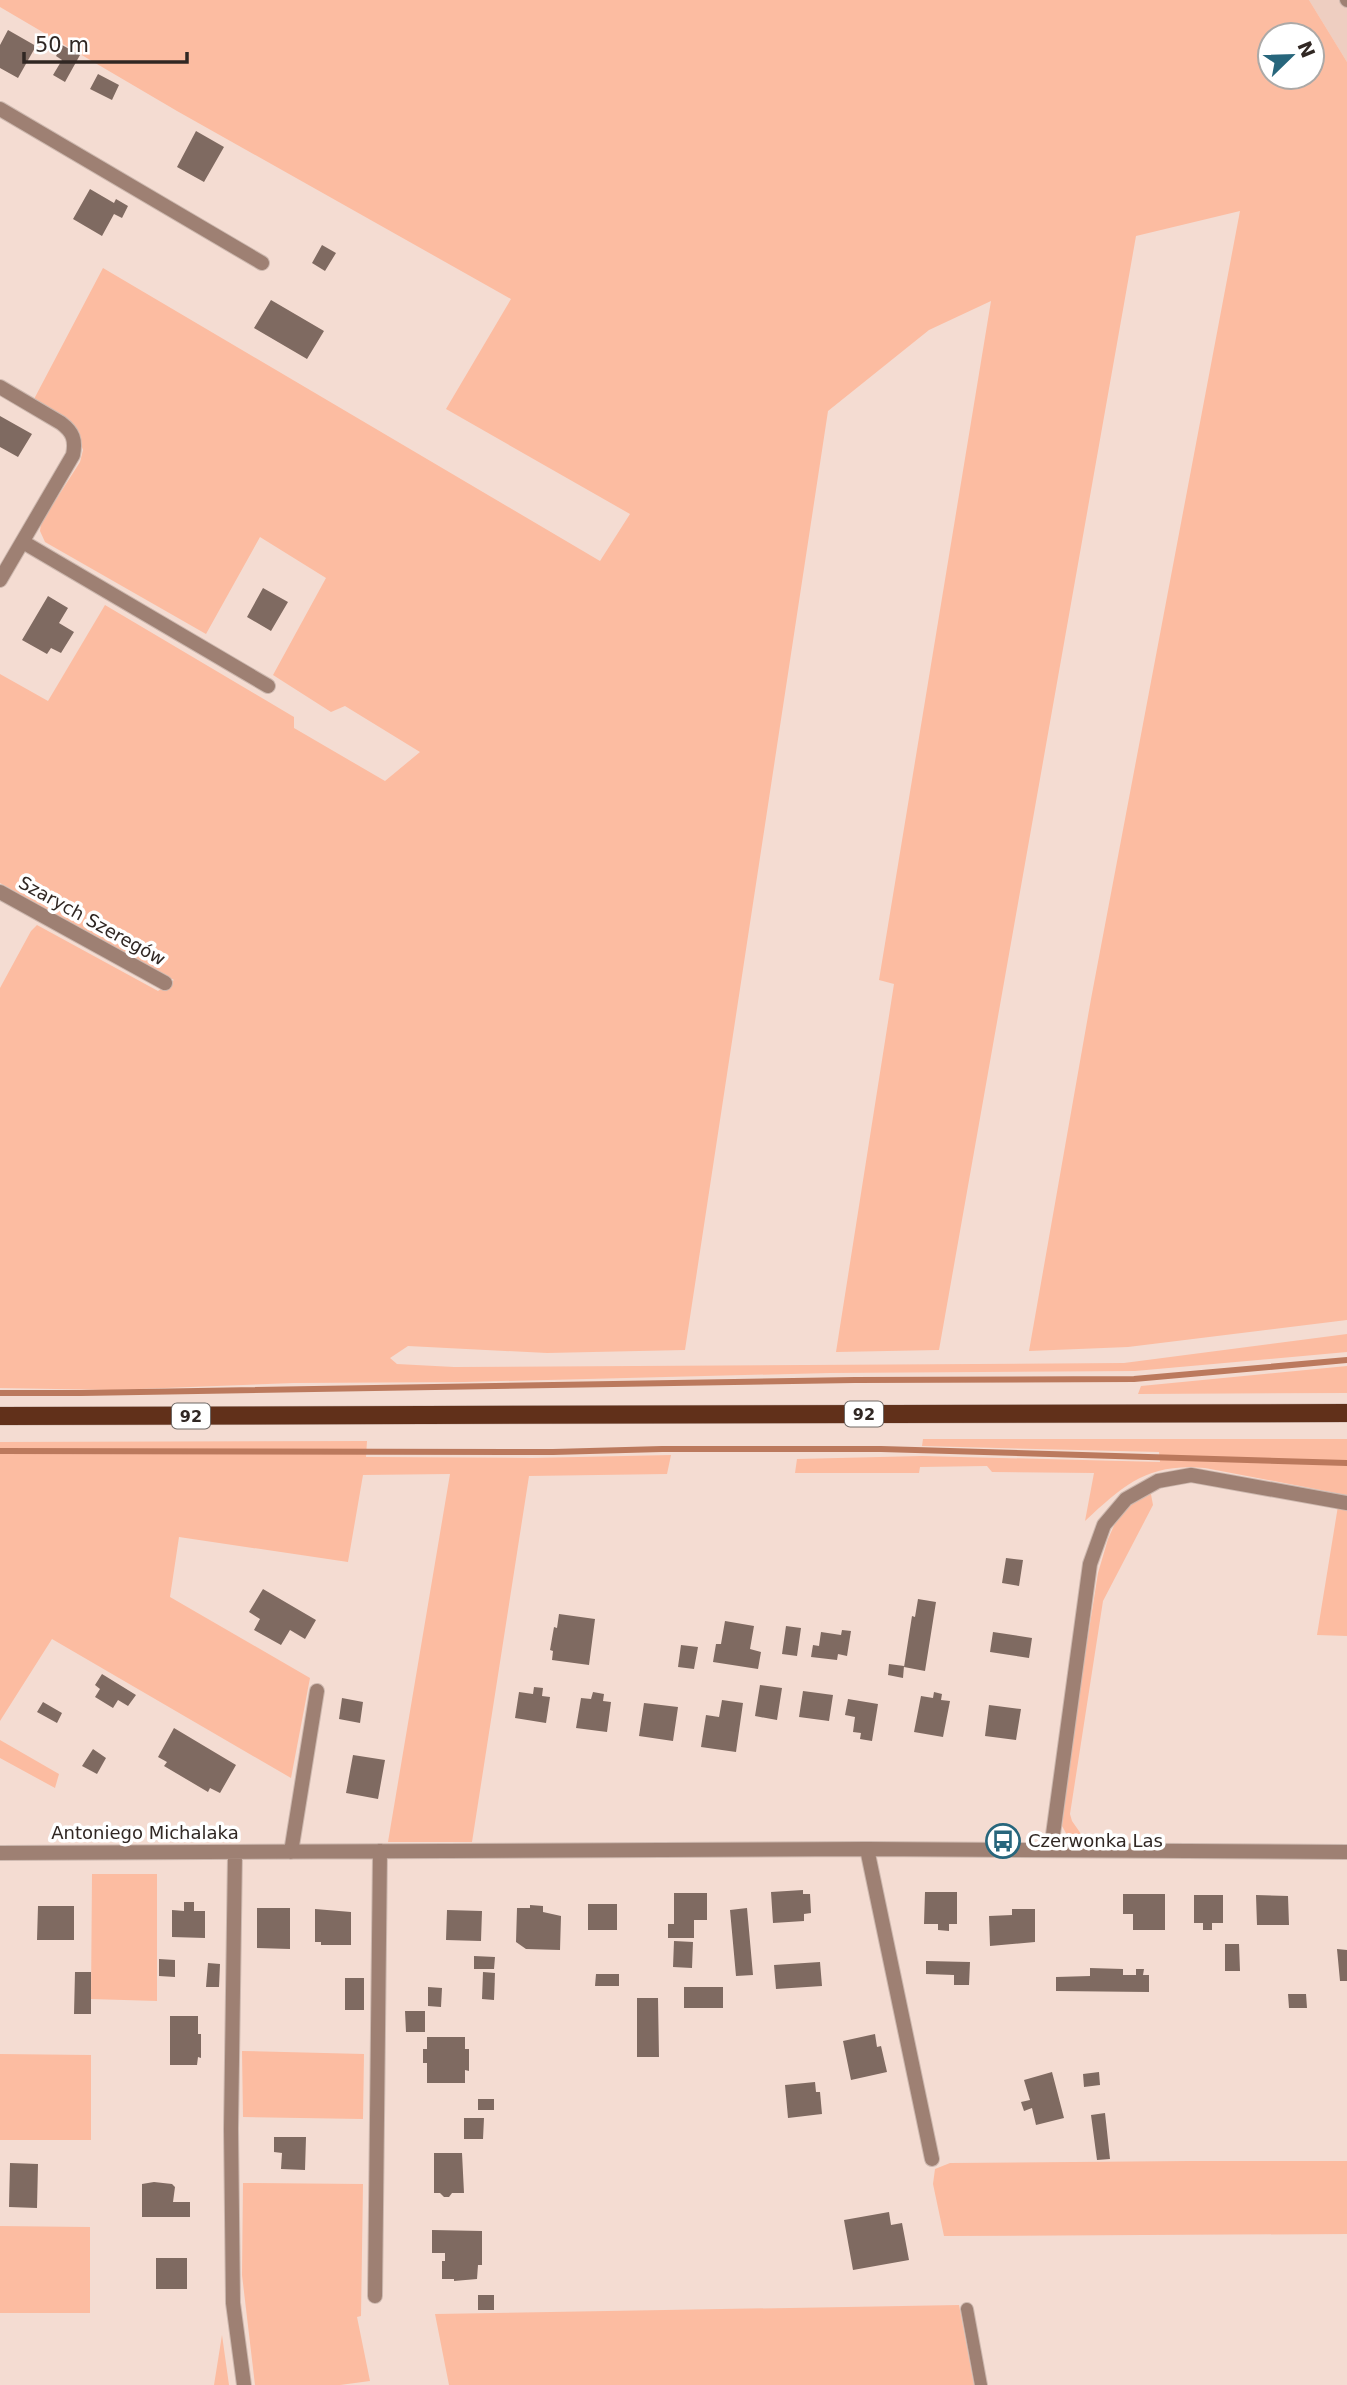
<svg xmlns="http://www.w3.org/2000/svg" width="1347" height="2385" viewBox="0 0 1347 2385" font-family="'DejaVu Sans',sans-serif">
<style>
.built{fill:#eecec1}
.green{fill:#fcbca1;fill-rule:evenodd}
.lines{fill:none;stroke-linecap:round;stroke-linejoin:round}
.stream{stroke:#bb795d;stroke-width:6}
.building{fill:#7f6a61}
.lane-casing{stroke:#cdb8af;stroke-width:14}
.street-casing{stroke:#cdb8af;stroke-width:16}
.primary-casing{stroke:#cdb8af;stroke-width:19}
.lane{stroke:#9e8073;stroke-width:12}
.street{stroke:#9e8073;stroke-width:14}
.primary{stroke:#61301a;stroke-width:18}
.labels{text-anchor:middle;stroke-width:7;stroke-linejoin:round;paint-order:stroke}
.shield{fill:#fff;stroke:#6e6865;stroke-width:2}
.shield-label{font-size:16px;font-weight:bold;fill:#302723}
.street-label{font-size:18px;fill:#302723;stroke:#fff}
.poi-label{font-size:18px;fill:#302723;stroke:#fff;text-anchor:start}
</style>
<rect width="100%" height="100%" fill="#f4dcd2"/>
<path class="built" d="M 1309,0 L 1347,0 L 1347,62 Z"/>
<path class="green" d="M 0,0 L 1309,0 L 1347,62 L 1347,1320 L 1128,1347 L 1029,1351 L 1091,999 L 1240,211 L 1136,236 L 939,1350 L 836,1352 L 894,984 L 879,980 L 991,301 L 929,330 L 828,411 L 685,1350 L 547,1353 L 408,1346 L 390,1358 L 397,1364 L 454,1367 L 1124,1363 L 1347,1334 L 1347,1352 L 1135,1371 L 830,1373 L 464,1382 L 294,1383 L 112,1390 L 0,1388 L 0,988 L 31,931 L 37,925 L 158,991 L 174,980 L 0,883 L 0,674 L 48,701 L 105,605 L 294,717 L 294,728 L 385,781 L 420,752 L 345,706 L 331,712 L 273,675 L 326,578 L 260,537 L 206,634 L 45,542 L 40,531 L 41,523 L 80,462 L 83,450 L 75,427 L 33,401 L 103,268 L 600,561 L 630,514 L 446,409 L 511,299 L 177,111 L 0,7 ZM 1270,35 L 1312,35 L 1312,77 L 1270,77 Z
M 1347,1366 L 1347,1393 L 1138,1394 L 1141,1386 Z
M 923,1439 L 1347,1439 L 1347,1495 L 1205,1468 C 1148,1463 1125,1484 1085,1521 L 1094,1473 L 992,1472 L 987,1466 L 920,1467 L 919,1473 L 795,1473 L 797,1459 L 922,1456 L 1160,1462 L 1159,1452 L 922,1446 Z
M 367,1441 L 366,1457 L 532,1458 L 671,1455 L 667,1474 L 529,1476 L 472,1842 L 388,1842 L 450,1474 L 363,1475 L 348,1562 L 179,1537 L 170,1597 L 310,1678 L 291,1778 L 52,1639 L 0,1721 L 0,1442 Z
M 1150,1489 L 1153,1505 L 1103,1601 L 1070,1814 L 1072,1821 L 1086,1841 L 1071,1842 L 1062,1826 L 1075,1719 L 1098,1573 L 1108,1539 L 1116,1521 L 1131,1505 Z
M 1338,1506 L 1347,1507 L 1347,1636 L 1317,1635 Z
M 0,1740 L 59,1774 L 55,1788 L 0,1758 Z
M 92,1874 L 157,1874 L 157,2001 L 91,1999 Z
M 242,2051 L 364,2054 L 363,2119 L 243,2117 Z
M 0,2054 L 91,2055 L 91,2140 L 0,2140 Z
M 1189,2161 L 1347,2161 L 1347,2234 L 944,2236 L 933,2184 L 935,2169 L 950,2163 Z
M 243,2183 L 363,2184 L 361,2316 L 357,2317 L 370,2381 L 340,2385 L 255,2385 L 242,2275 Z
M 0,2226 L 90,2227 L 90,2313 L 0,2313 Z
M 959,2305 L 974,2385 L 449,2385 L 435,2314 Z
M 222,2335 L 229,2385 L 214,2385 Z"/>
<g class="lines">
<path class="stream" d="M 0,1393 L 81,1393 L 855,1380 L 1134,1379 L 1347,1360
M 0,1451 L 553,1452 L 662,1449 L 881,1449 L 1347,1463"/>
</g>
<path class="building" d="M 8,30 L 36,46 L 18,78 L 0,68 L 0,45 Z
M 62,45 L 80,55 L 65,82 L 53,75 L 62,60 L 56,56 Z
M 98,74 L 119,85 L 112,100 L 90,89 Z
M 196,131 L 224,147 L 204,182 L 177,167 Z
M 90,189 L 114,203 L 116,199 L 128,206 L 122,218 L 114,214 L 102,236 L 73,219 Z
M 322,245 L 336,253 L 325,271 L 312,263 Z
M 271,300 L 324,331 L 307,359 L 254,328 Z
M 0,416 L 32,434 L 18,457 L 0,447 Z
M 263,588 L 288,602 L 271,631 L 247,617 Z
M 48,596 L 68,608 L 59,623 L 74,632 L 61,653 L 51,648 L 47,654 L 22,640 Z
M 1006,1558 L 1023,1560 L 1019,1586 L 1002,1583 Z
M 263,1589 L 316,1620 L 305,1639 L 290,1630 L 281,1645 L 254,1630 L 260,1619 L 249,1612 Z
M 918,1599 L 936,1602 L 925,1671 L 904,1667 L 912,1616 L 915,1617 Z
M 559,1614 L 595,1619 L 589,1665 L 552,1660 L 553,1651 L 550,1650 L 554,1627 L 557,1628 Z
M 725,1621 L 754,1626 L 750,1649 L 761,1652 L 758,1669 L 713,1662 L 716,1644 L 721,1644 Z
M 786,1626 L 801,1628 L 797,1656 L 782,1654 Z
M 842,1630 L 851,1631 L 847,1656 L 838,1654 L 837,1660 L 811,1657 L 813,1645 L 819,1646 L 821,1632 L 841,1635 Z
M 993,1632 L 1032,1638 L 1029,1658 L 990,1652 Z
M 681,1645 L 698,1647 L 694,1669 L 678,1667 Z
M 889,1664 L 904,1666 L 903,1678 L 888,1675 Z
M 102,1674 L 136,1695 L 128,1706 L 118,1700 L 113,1708 L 95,1697 L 100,1689 L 95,1685 Z
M 760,1685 L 782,1688 L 777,1720 L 755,1716 Z
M 534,1687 L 543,1688 L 542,1696 L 550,1697 L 546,1723 L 515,1718 L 519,1692 L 533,1694 Z
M 803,1691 L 833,1695 L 829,1721 L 799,1717 Z
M 593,1692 L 604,1694 L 603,1701 L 611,1702 L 607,1732 L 576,1728 L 581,1698 L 591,1699 Z
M 934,1692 L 942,1694 L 941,1700 L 950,1701 L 943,1737 L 914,1732 L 921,1696 L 933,1698 Z
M 342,1698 L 363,1702 L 360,1723 L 339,1719 Z
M 848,1699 L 878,1704 L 872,1741 L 860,1739 L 861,1733 L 853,1732 L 855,1717 L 845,1715 Z
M 722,1700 L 743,1703 L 736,1752 L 701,1747 L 706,1715 L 719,1717 Z
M 43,1702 L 62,1713 L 57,1723 L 37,1712 Z
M 644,1703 L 678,1707 L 673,1741 L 639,1736 Z
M 989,1705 L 1021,1709 L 1016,1740 L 985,1736 Z
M 174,1728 L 236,1765 L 220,1793 L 210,1788 L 208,1792 L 164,1766 L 167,1762 L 158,1757 Z
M 93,1749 L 106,1758 L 97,1774 L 82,1766 Z
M 353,1755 L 385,1760 L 378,1799 L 346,1793 Z
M 803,1890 L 803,1894 L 810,1894 L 811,1913 L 804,1914 L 804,1921 L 773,1923 L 771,1892 Z
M 925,1892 L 957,1892 L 957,1924 L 949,1924 L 949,1931 L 938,1930 L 938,1924 L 924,1924 Z
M 674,1893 L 707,1893 L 707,1920 L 694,1920 L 694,1938 L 668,1938 L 668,1924 L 674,1924 Z
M 1123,1894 L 1165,1894 L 1165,1930 L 1133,1930 L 1133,1914 L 1123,1914 Z
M 1194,1895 L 1223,1895 L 1223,1923 L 1212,1923 L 1212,1930 L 1203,1930 L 1203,1923 L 1194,1923 Z
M 1256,1895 L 1288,1896 L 1289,1925 L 1257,1925 Z
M 184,1902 L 194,1902 L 194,1911 L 205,1911 L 205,1938 L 172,1937 L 172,1910 L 184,1911 Z
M 588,1904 L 617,1904 L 617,1930 L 588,1930 Z
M 530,1905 L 543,1906 L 543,1912 L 561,1916 L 560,1950 L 526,1949 L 516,1942 L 517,1908 L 530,1908 Z
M 38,1906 L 74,1906 L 74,1940 L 37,1940 Z
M 257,1908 L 290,1908 L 290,1949 L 257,1948 Z
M 747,1908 L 753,1975 L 736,1976 L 730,1910 Z
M 315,1909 L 351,1912 L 351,1945 L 321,1945 L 321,1942 L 315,1942 Z
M 1012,1909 L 1035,1909 L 1035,1942 L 990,1946 L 989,1916 L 1012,1915 Z
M 447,1910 L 482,1911 L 481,1941 L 446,1940 Z
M 674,1941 L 693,1942 L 692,1968 L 673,1967 Z
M 1225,1944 L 1239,1944 L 1240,1971 L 1225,1971 Z
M 1337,1949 L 1347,1950 L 1347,1981 L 1340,1981 Z
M 474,1956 L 495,1957 L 494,1969 L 474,1969 Z
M 159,1959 L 175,1960 L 175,1977 L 159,1976 Z
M 926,1961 L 970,1962 L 969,1985 L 954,1985 L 954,1975 L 926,1974 Z
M 820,1962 L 822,1986 L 776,1989 L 774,1965 Z
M 208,1963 L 220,1964 L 219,1987 L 206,1987 Z
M 1090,1968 L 1123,1969 L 1123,1975 L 1136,1975 L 1136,1969 L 1144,1969 L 1143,1975 L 1149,1975 L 1149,1992 L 1056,1991 L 1056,1977 L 1090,1976 Z
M 75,1972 L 91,1972 L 91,2014 L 74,2014 Z
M 483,1972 L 495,1973 L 494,2000 L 482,1999 Z
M 596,1974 L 619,1974 L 619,1986 L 595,1986 Z
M 345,1978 L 364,1978 L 364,2010 L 345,2010 Z
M 428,1987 L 442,1988 L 441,2007 L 428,2006 Z
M 684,1987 L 723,1987 L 723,2008 L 684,2008 Z
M 1288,1994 L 1306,1994 L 1307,2008 L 1289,2008 Z
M 637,1998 L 658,1998 L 659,2057 L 637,2057 Z
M 405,2011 L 425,2011 L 425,2032 L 406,2032 Z
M 170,2016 L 198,2016 L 198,2034 L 201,2034 L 201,2058 L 198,2057 L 197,2065 L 170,2065 Z
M 875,2034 L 877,2047 L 881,2046 L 887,2072 L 851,2080 L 843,2041 Z
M 427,2037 L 465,2037 L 465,2049 L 469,2049 L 469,2071 L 465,2070 L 465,2083 L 427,2083 L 427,2063 L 423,2063 L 423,2049 L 427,2049 Z
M 1052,2072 L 1064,2118 L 1036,2125 L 1032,2108 L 1024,2111 L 1021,2102 L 1030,2100 L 1024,2080 Z
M 1099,2072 L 1100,2085 L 1084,2087 L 1083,2074 Z
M 815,2082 L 816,2092 L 820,2092 L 822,2114 L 788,2118 L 785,2085 Z
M 478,2099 L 494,2099 L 494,2110 L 478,2110 Z
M 1105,2113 L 1110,2159 L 1097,2160 L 1091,2115 Z
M 464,2118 L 484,2118 L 483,2139 L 464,2139 Z
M 274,2137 L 306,2137 L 305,2170 L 281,2169 L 282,2153 L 274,2152 Z
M 434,2153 L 462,2153 L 464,2193 L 452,2193 L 449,2197 L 444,2197 L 440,2193 L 434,2193 Z
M 10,2163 L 38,2164 L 37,2208 L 9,2207 Z
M 154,2182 L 172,2184 L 175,2187 L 173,2202 L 190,2202 L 190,2217 L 142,2217 L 142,2184 Z
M 889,2212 L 891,2225 L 902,2223 L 909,2260 L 853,2270 L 844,2220 Z
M 432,2230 L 482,2231 L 482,2265 L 478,2265 L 477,2279 L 454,2281 L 454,2279 L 442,2279 L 442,2261 L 445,2261 L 445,2253 L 432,2253 Z
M 156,2258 L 187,2258 L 187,2289 L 156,2289 Z
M 478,2295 L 494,2295 L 494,2310 L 478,2310 Z"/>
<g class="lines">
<g class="lane-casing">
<path id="lane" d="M 1346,0 L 1347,1
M 967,2309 L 981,2385"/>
</g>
<g class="street-casing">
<path id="street" d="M 0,109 L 262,263
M 0,387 L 61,423 C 73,432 76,440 73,455 L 0,580
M 23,542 L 268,686
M 0,892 L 165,983
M 867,1849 L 932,2159
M 1051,1849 L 1090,1564 L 1104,1525 L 1126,1499 L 1158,1481 L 1191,1475 L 1347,1503
M 291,1852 L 317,1691
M 0,1853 L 867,1849 L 1347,1852
M 235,1853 L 231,2129 L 233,2303 L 244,2385
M 375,2296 L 380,1851"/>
</g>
<g class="primary-casing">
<path id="primary" d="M 0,1416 L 1347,1413"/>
</g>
<use href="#lane" class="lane"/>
<use href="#street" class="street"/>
<use href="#primary" class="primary"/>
</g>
<defs>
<g id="bus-ring" transform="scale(1.75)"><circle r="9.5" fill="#fff" stroke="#27667c" stroke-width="1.5"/><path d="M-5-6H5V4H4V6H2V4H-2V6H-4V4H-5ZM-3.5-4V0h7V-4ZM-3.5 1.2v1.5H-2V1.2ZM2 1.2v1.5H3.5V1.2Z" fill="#27667c"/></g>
</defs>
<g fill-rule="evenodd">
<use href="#bus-ring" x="1003" y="1841"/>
</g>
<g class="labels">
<g class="shield">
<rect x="845" y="1401.5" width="38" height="25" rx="5"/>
<rect x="172" y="1403.5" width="38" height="25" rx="5"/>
</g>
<g class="shield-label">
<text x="864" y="1420">92</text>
<text x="191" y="1422">92</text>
</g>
<g class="street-label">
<text transform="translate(92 921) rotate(29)" y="6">Szarych Szeregów</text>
<text x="145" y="1839">Antoniego Michalaka</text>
</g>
<g class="poi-label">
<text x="1028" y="1847">Czerwonka Las</text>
</g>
</g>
<g transform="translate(1291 56) rotate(67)"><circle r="33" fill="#ffffff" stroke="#aca9a7" stroke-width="2"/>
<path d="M0-5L12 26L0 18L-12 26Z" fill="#27667c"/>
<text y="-10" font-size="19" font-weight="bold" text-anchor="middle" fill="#302723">N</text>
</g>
<path d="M24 52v10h163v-10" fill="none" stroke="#302723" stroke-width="3.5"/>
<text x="35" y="52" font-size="21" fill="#302723" stroke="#ffffff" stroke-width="5" paint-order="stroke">50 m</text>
</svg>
